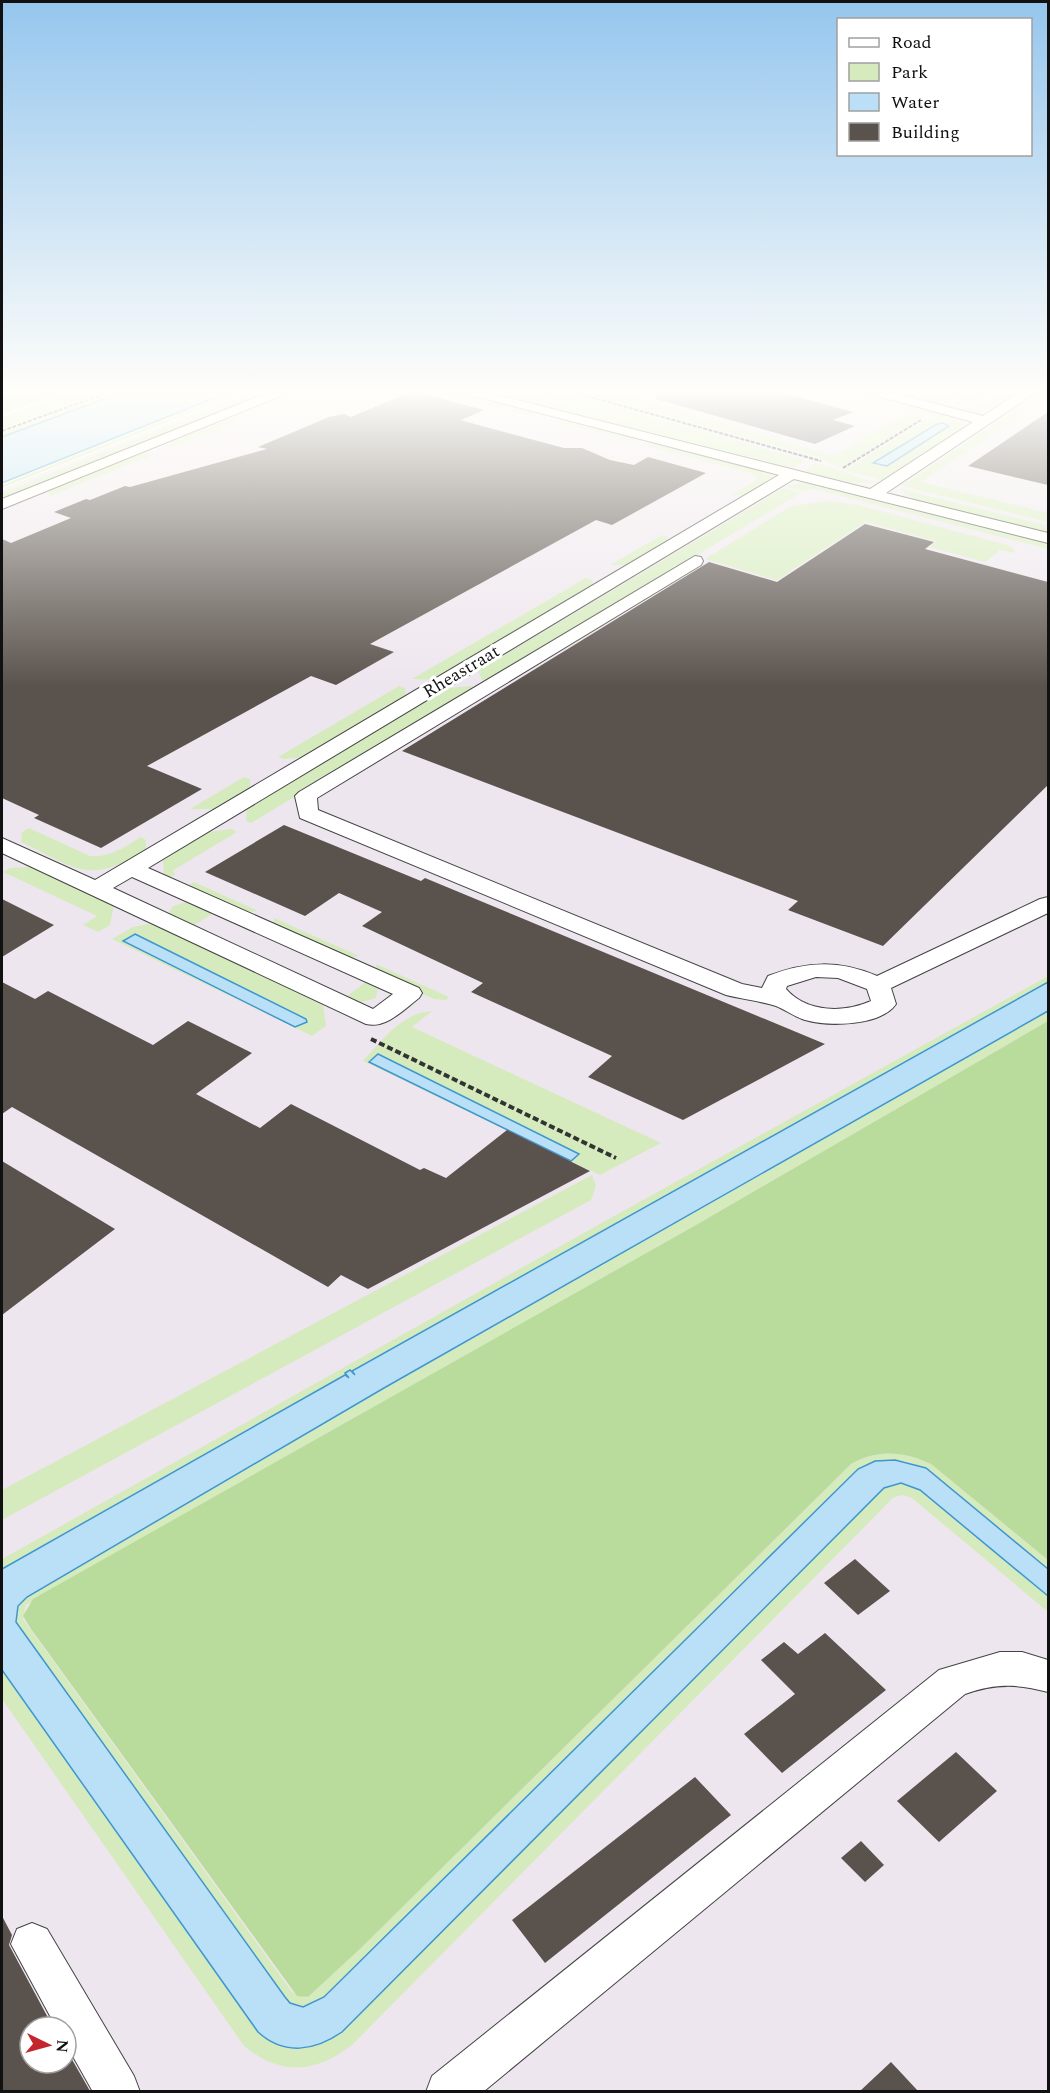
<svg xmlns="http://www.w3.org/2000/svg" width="1050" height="2093" viewBox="0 0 1050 2093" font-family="Spectral,serif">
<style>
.industrial{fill:#eee6ef;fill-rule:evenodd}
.green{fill:#d5ebbd;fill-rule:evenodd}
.forest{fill:#b9dc9c}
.water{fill:#b9e0f7;stroke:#3f96cf;stroke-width:1.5}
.building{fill:#5a524d}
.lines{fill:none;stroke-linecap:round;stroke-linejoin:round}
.minor-casing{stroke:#444;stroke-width:2}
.path-far1{stroke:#333;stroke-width:2;stroke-dasharray:4 1.5;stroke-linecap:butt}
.path{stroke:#333;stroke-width:4;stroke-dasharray:6 3;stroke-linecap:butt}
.minor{fill:#fff;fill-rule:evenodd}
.labels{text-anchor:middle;stroke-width:6;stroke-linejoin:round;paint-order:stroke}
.far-street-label{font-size:18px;fill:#111;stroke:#fff}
</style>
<rect width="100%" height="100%" fill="#fffdf5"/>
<path class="industrial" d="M 245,393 L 1048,393 L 1048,2091 L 2,2092 L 2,489 ZM 30,2027 L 66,2027 L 66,2063 L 30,2063 Z"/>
<path class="green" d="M 68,393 L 101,393 L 2,429 L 2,417 Z
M 109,393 L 120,393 L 2,437 L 2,433 Z
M 231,393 L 242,393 L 2,488 L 2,485 Z
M 251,393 L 274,393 L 2,501 L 2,493 Z
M 439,393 L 461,393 L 534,412 L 537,418 Z
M 486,393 L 524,393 L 743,448 L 531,393 L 566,393 L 805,460 L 792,469 L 763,463 Z
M 583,393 L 620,393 L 834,456 L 910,411 L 898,407 L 912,407 L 932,412 L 840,468 L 818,457 Z
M 886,393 L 962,393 L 939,407 Z
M 971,393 L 986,393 L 966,406 L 974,409 L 1002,393 L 1022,393 C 991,413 981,416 945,409 Z
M 1017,409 L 1031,409 L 921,482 L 1048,513 L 1048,522 L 902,486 Z
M 938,413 L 961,421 L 966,428 L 884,481 L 845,470 ZM 937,424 L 887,466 L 874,464 L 873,462 Z
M 230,418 L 240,420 L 216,430 L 220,432 L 208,433 L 170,448 L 171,442 Z
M 566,420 L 635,438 L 637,442 L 549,421 Z
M 654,443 L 768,472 L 776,478 L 751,495 L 732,495 L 757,480 L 754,474 L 641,445 Z
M 155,454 L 50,496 L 49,496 L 50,490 L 138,455 Z
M 816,463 L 877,483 L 847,482 L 805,471 Z
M 799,483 L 817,484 L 1048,543 L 1048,549 L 818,490 L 808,489 L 803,491 L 786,487 Z
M 784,488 L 801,493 L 486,681 L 482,680 L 478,671 Z
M 901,489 L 1048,526 L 1048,533 L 918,500 L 905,494 Z
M 828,501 L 858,505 L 1007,545 L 1015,550 L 1014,553 L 1000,550 L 985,562 L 929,547 L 936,541 L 865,522 L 777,580 L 705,559 L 791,506 Z
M 662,535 L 667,537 L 670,543 L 632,565 L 610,565 Z
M 586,578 L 592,580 L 594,588 L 437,680 L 412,679 Z
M 399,686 L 405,688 L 406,698 L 305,757 L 284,759 L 278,757 Z
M 471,686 L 475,688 L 251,823 L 246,821 L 247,808 L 449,688 Z
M 244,777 L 250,779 L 250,790 L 217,809 L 190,809 Z
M 29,828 L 90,856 C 110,858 124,847 141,837 L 146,840 L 146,851 C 87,885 78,869 21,842 L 22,832 Z
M 232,829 L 237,832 L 172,871 L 176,874 L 169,878 L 164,876 L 163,859 L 208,832 Z
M 31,867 L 114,905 L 110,925 L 98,932 L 83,925 L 97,916 L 3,872 L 10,868 Z
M 194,882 L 258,911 L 245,912 L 187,886 Z
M 186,902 L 190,902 L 215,912 L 190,928 L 168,914 L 173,906 Z
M 274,918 L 359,956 L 346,958 L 273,925 Z
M 148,924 L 157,926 L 323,1004 L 326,1026 L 312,1036 L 112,939 L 133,927 ZM 124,941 L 306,1019 L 307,1022 L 295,1027 Z
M 376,964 L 449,997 L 446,1000 L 434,999 L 377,973 Z
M 1048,976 L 1048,982 L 353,1370 L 356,1374 L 346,1374 L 350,1378 L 345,1375 L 2,1569 L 2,1559 L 623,1211 Z
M 367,981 L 378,989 L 376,998 L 356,1004 L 342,1000 Z
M 432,1011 L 412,1027 L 661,1143 L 600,1175 L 363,1061 C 382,1040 403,1012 432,1011 ZM 378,1055 L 578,1154 L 571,1161 L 370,1062 Z
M 1048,1011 L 1048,1021 L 696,1225 L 26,1605 L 23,1619 L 292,1992 L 307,1998 L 362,1947 L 851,1464 C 877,1449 905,1451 931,1464 L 1048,1560 L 1048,1569 L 926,1468 L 905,1461 L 884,1460 L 324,1997 L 303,2007 L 290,2003 L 16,1622 L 18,1606 L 27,1597 L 385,1388 Z
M 592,1175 L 596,1186 L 591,1200 L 2,1520 L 2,1490 Z
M 901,1483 L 920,1490 L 1048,1596 L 1048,1612 L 912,1498 L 903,1495 L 894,1497 L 353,2044 C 317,2073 281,2077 244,2046 L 2,1699 L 2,1670 L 258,2032 L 332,2039 L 884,1488 Z"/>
<path class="forest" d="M 2,393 L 61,393 L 2,414 Z
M 1048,1021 L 1048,1560 L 931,1464 C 904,1451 877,1449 851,1464 L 362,1947 L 308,1997 L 297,1996 L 31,1629 L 23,1616 L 33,1599 L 696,1225 Z"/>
<path class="water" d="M 120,393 L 227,393 L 2,483 L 2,437 Z
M 943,423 L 949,426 L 887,466 L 873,463 L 937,424 Z
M 135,934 L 306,1019 L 307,1022 L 295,1027 L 123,941 Z
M 1048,982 L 1048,1011 L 384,1388 L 27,1597 L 18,1606 L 16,1622 L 285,1997 L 290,2003 L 303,2007 L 324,1997 L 858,1469 L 875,1461 L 895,1460 L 926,1468 L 1048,1569 L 1048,1596 L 920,1490 L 901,1483 L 884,1488 L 342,2032 C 315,2051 284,2056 258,2032 L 2,1670 L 2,1569 L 345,1375 L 349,1378 L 345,1373 L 350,1370 L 355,1375 L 352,1371 Z
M 378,1054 L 579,1154 L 571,1161 L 369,1062 Z"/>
<path class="building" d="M 408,393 L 421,393 L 484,410 L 461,420 L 478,425 L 564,448 L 582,448 L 610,460 L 634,465 L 648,457 L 706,473 L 612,525 L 596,520 L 370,644 L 394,652 L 336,685 L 311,676 L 147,766 L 202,789 L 101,848 L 34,818 L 39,815 L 2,798 L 2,539 L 11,543 L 71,518 L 54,512 L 86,499 L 90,500 L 125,486 L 130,487 L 267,449 L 258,447 L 329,417 L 344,414 L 351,417 Z
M 657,393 L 785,393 L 853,412 L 833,420 L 855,426 L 815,444 L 656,399 Z
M 1048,412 L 1048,485 L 968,466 Z
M 865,524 L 934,542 L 925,549 L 1048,582 L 1048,785 L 883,946 L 788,910 L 798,901 L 402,751 L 709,562 L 777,582 Z
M 284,825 L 421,881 L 425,878 L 825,1044 L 683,1120 L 588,1077 L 612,1056 L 471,992 L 483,983 L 362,926 L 382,912 L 339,893 L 305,916 L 205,872 Z
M 2,899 L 54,925 L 2,957 Z
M 2,982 L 35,999 L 48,991 L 153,1045 L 188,1021 L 252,1053 L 196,1094 L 260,1128 L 291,1104 L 420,1170 L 424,1168 L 446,1178 L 507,1130 L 590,1171 L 368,1289 L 341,1275 L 328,1287 L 12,1107 L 2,1114 Z
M 2,1161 L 115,1229 L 2,1315 Z
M 855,1559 L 890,1591 L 858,1615 L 824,1583 Z
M 825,1633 L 886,1690 L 782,1773 L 744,1734 L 795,1694 L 761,1660 L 784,1642 L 798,1654 Z
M 956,1752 L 997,1791 L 939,1842 L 897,1801 Z
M 695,1777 L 731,1815 L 545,1963 L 512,1920 Z
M 861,1841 L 884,1865 L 865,1882 L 841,1858 Z
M 2,1916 L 12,1935 L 9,1945 L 53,2027 L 30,2027 L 30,2063 L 66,2063 L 66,2049 L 90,2091 L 2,2091 Z
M 891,2062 L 918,2091 L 860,2091 Z"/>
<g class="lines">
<g class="minor-casing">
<path id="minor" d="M 267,393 L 288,393 L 2,509 L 2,499 Z
M 463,393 L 489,393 L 870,489 L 973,422 L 867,393 L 893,393 L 983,416 L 1018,393 L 1035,393 L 886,493 L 1048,533 L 1048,543 L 794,479 L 148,868 L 419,988 L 422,993 L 419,998 C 403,1010 386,1029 366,1024 L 2,853 L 2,838 L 95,880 L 779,475 ZM 132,877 L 393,994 L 373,1009 L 113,888 Z
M 695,556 L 701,557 L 703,561 L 701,565 L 317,798 L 318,810 L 742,984 L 762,988 L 768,976 C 807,961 839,960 877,976 L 1040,899 L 1048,897 L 1048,913 L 891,988 L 896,1004 C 881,1026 829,1027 805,1020 C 795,1017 786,1010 776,1006 C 760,1001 742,999 726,995 L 300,818 L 295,796 L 299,792 ZM 816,977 L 838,978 L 867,989 L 871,1001 C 844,1013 807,1013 786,989 L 787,986 Z
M 1000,1652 L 1022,1652 L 1048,1660 L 1048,1692 C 1018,1684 996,1683 965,1694 L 483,2092 L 426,2092 L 432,2076 L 939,1670 Z
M 32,1923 L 47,1929 L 134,2076 L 140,2092 L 93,2092 L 66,2044 L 66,2027 L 56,2027 L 11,1944 L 17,1929 Z"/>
</g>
<path class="path-far1" d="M 576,393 L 821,461
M 2,431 L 106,393
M 843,468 L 921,420"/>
<path class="path" d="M 371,1039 L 616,1158"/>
<use href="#minor" class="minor"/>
</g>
<linearGradient id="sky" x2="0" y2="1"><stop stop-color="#95c6ee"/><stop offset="0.57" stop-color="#fffefa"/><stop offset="1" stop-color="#fffefa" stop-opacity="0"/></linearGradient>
<rect width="1050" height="687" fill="url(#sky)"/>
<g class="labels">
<g class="far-street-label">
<text transform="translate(461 671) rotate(-31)" y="6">Rheastraat</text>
</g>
</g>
<rect width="1050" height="2093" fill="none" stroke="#111111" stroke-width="6"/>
<rect x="837" y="18" width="195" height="138" fill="#ffffff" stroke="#a0a0a0" stroke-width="1.5"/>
<rect x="849" y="38" width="30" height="9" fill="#ffffff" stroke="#a0a0a0" stroke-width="1.5"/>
<text x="891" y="48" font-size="18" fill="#111111">Road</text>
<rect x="849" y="63" width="30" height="18" fill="#d5ebbd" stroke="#a0a0a0" stroke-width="1.5"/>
<text x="891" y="78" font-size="18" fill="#111111">Park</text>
<rect x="849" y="93" width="30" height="18" fill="#b9e0f7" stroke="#a0a0a0" stroke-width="1.5"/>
<text x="891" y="108" font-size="18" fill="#111111">Water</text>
<rect x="849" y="123" width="30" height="18" fill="#5a524d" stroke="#a0a0a0" stroke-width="1.5"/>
<text x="891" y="138" font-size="18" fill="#111111">Building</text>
<g transform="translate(48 2045) rotate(95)"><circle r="28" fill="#ffffff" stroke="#a0a0a0" stroke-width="1.5"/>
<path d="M0-4.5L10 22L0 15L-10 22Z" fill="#c4262e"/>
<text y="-9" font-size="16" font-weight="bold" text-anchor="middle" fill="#111111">N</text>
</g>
</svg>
